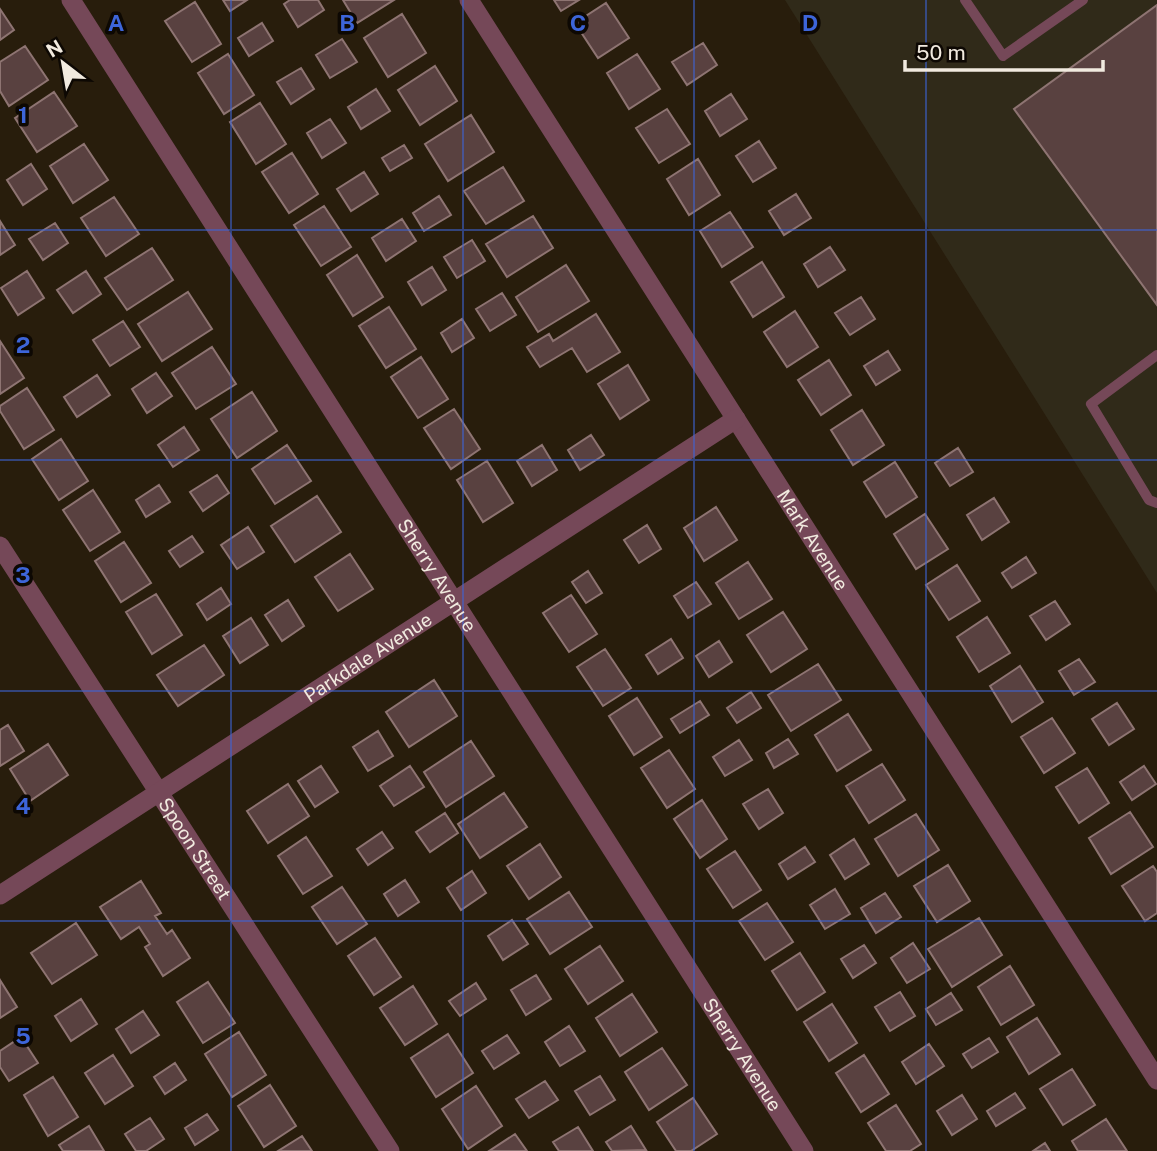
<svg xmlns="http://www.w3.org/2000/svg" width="1157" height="1151" viewBox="0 0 1157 1151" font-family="'Public Sans',sans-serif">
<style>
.commercial{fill:#302a19}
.building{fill:#594140;stroke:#8e7472;stroke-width:2}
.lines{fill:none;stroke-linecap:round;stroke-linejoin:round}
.service{stroke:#754858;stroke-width:10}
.minor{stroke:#754858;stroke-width:19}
.grid{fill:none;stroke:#3d65d9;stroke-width:2;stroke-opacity:0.55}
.labels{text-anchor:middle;stroke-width:7;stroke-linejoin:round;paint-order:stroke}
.street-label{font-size:19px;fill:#f1eadf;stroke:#0d0803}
.grid-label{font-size:23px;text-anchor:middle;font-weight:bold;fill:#3d65d9;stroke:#0d0803;stroke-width:7;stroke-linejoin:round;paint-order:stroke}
</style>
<rect width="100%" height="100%" fill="#281d0c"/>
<path class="commercial" d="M 785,0 L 1157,0 L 1157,593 Z"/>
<path class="building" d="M 223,0 L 247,0 L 230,11 Z
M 290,0 L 318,0 L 324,10 L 298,27 L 284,4 Z
M 343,0 L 394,0 L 357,23 Z
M 554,0 L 579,0 L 561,11 Z
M 195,2 L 221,44 L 192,62 L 165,21 Z
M 606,3 L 629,38 L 598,58 L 575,23 Z
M 1157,5 L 1157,305 L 1014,109 Z
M 0,9 L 14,30 L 0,40 Z
M 402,14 L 426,53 L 388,77 L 364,38 Z
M 262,23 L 273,41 L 249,56 L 238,38 Z
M 342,39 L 357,62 L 330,78 L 316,55 Z
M 703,43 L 717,65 L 687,85 L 672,62 Z
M 25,46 L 48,80 L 9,106 L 0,91 L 0,62 Z
M 228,54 L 254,95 L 224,114 L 198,73 Z
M 637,54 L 660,89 L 629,109 L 607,73 Z
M 435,66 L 457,101 L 420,125 L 398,90 Z
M 301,68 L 314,89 L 291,104 L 277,82 Z
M 376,89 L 390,111 L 361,129 L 348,107 Z
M 54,92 L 77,126 L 37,152 L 15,118 Z
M 731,94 L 747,119 L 720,136 L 705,111 Z
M 260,103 L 286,144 L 256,164 L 230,122 Z
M 667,109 L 690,144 L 659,163 L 636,128 Z
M 471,115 L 494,152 L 448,181 L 425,144 Z
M 330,119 L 346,143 L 322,158 L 307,133 Z
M 759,141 L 776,168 L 753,182 L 736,156 Z
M 84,144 L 108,180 L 73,203 L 50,166 Z
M 404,145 L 412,158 L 390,171 L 382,158 Z
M 292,153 L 318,194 L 289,213 L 262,172 Z
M 698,159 L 720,195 L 689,215 L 667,179 Z
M 31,164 L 47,189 L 23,205 L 7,180 Z
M 503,167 L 524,201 L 486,224 L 464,191 Z
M 364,172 L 378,194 L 351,211 L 337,189 Z
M 796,194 L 811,218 L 784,235 L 769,211 Z
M 439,196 L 451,215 L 424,231 L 413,213 Z
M 114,197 L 139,234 L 106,256 L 81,218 Z
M 324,206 L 351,247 L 321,266 L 294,225 Z
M 730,212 L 753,247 L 722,267 L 700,231 Z
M 533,216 L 553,248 L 507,277 L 486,244 Z
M 402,219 L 416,241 L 386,261 L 372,238 Z
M 0,221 L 15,245 L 0,255 Z
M 55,223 L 68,243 L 43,260 L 29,239 Z
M 472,240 L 485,261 L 457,278 L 444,257 Z
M 830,247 L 845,270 L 818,287 L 804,264 Z
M 152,248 L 173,280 L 127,310 L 105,278 Z
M 357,255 L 383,297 L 353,316 L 327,275 Z
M 762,262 L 784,297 L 753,317 L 731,282 Z
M 566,265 L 589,301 L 538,332 L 516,297 Z
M 432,267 L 446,290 L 422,305 L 408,282 Z
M 27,271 L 44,298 L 18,315 L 1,288 Z
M 86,271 L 101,294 L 73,313 L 57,290 Z
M 188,292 L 212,329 L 162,361 L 138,324 Z
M 502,293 L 516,315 L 490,331 L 476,309 Z
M 861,297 L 875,319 L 850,335 L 835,313 Z
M 389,307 L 416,349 L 386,368 L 359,326 Z
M 795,311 L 818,347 L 787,367 L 764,332 Z
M 596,314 L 620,352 L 587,372 L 572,348 L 540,367 L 527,347 L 549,334 L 553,341 Z
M 462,319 L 474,338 L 452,352 L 441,333 Z
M 123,321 L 140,347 L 110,366 L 93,340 Z
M 0,341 L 24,378 L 0,394 Z
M 212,347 L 236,384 L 196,409 L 172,373 Z
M 888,351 L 900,370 L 876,385 L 864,366 Z
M 421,357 L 448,399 L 418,418 L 391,377 Z
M 829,360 L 851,395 L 821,415 L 798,380 Z
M 628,365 L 649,400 L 620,419 L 598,384 Z
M 156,373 L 172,396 L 147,413 L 132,389 Z
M 97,375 L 110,395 L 77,417 L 64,397 Z
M 27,388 L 54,430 L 24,449 L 0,411 L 0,406 Z
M 252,392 L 277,431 L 237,458 L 211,419 Z
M 454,409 L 480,449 L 451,469 L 424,428 Z
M 862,410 L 884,445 L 853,465 L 831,430 Z
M 184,427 L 199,450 L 173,467 L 158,445 Z
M 591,435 L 604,455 L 580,470 L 568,450 Z
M 61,439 L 88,481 L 59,500 L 32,459 Z
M 287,445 L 311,481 L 275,504 L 252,469 Z
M 542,445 L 557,470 L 532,486 L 517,461 Z
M 958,448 L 973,472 L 950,486 L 935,463 Z
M 487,461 L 513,503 L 483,522 L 457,480 Z
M 895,462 L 917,497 L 886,517 L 864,482 Z
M 217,475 L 229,493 L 203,511 L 190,492 Z
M 159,485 L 170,502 L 146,517 L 136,500 Z
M 93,490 L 120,532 L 90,551 L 63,510 Z
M 317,496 L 341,532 L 295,562 L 271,526 Z
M 994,498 L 1009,522 L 982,540 L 967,515 Z
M 716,507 L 737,540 L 704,561 L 684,528 Z
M 925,514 L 948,549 L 916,569 L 894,534 Z
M 647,525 L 661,549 L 639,563 L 624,540 Z
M 248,527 L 264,552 L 237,569 L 221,545 Z
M 192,536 L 203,552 L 180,567 L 169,551 Z
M 124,542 L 151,583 L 121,602 L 95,561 Z
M 350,554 L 373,589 L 338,611 L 315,577 Z
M 1026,557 L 1036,573 L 1012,588 L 1002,573 Z
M 748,562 L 772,599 L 739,619 L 716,583 Z
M 957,565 L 980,601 L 949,620 L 926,585 Z
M 588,571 L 602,593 L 586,603 L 572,582 Z
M 696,582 L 711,604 L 688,618 L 674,596 Z
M 221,588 L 231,604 L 207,620 L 197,604 Z
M 156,594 L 182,635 L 152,654 L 126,612 Z
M 571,595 L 597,634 L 569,652 L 543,613 Z
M 288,600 L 304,626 L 282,641 L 265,615 Z
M 1055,601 L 1070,624 L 1046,640 L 1030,616 Z
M 783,612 L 807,649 L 771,672 L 747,635 Z
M 987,617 L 1010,653 L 979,672 L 957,637 Z
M 251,618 L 268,645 L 240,663 L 223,636 Z
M 671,639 L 683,658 L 658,674 L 646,655 Z
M 719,641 L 732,662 L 709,677 L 696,656 Z
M 204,645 L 224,675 L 178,706 L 157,675 Z
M 605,649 L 631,688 L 603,706 L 577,667 Z
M 1079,659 L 1095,682 L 1074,695 L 1059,671 Z
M 818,664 L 841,700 L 791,731 L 768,695 Z
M 1020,666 L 1043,702 L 1012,722 L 990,686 Z
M 434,680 L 457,716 L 409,747 L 386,712 Z
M 751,692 L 761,708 L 737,723 L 727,708 Z
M 637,698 L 662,737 L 634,755 L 609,716 Z
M 700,701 L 709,715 L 680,733 L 671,719 Z
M 1117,703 L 1134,729 L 1109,745 L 1092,719 Z
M 848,714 L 871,750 L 837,771 L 815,735 Z
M 1052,718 L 1075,753 L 1044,773 L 1021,737 Z
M 8,725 L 24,751 L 0,766 L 0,730 Z
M 378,731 L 393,756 L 368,771 L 353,747 Z
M 788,739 L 798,754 L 774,768 L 766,753 Z
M 739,740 L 752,760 L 725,776 L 713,757 Z
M 471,741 L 494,776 L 446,807 L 424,772 Z
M 48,744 L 68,775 L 30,801 L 10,769 Z
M 669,750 L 695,789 L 667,808 L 641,768 Z
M 882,764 L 905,800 L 869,823 L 846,786 Z
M 321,766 L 338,792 L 315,807 L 298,781 Z
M 410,766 L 424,787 L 394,806 L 380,786 Z
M 1144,766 L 1156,784 L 1132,800 L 1120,782 Z
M 1087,768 L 1109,803 L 1079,823 L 1056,787 Z
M 288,784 L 309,816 L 268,843 L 247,811 Z
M 768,789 L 783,813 L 759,829 L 743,804 Z
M 504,793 L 527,827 L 480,858 L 458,824 Z
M 702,800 L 727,839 L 700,858 L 674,819 Z
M 1130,812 L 1153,847 L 1111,874 L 1089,838 Z
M 445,813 L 458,833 L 430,852 L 416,832 Z
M 916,814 L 939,850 L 898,876 L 875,839 Z
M 382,832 L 393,848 L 368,865 L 357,849 Z
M 306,837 L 332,876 L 303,894 L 278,856 Z
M 854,839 L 869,864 L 845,879 L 830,855 Z
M 540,844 L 561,877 L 529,899 L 507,866 Z
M 805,847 L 815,862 L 788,879 L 779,864 Z
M 735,851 L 761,890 L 733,908 L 707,869 Z
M 948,865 L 970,901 L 937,922 L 914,886 Z
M 1153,866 L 1157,872 L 1157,913 L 1145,921 L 1122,886 Z
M 472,871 L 486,893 L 461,910 L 447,888 Z
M 405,880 L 419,902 L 398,916 L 384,894 Z
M 141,881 L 161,913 L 155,916 L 167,934 L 172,930 L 190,958 L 163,976 L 145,947 L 150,944 L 139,927 L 121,939 L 100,907 Z
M 342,887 L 367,924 L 337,944 L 312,907 Z
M 835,889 L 850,914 L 825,929 L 810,905 Z
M 569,892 L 592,927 L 550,954 L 527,919 Z
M 885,893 L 901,917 L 876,933 L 861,908 Z
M 767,903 L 793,942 L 765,960 L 739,921 Z
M 979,918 L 1002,955 L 952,987 L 928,949 Z
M 512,920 L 528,944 L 503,960 L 488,936 Z
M 76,923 L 97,955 L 52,984 L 31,953 Z
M 375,938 L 401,977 L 374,995 L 348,956 Z
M 913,943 L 930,969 L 907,983 L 891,958 Z
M 864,945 L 876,963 L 853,978 L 841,959 Z
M 600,946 L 623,981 L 588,1004 L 565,969 Z
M 800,953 L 825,992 L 797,1010 L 772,971 Z
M 1010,966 L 1034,1005 L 1001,1025 L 978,987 Z
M 536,975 L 551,999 L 526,1015 L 511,990 Z
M 0,980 L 17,1007 L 0,1018 Z
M 208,982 L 235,1023 L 203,1043 L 177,1002 Z
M 476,983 L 486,999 L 460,1016 L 449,1001 Z
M 413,986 L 437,1024 L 405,1045 L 380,1008 Z
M 900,992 L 915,1016 L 890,1031 L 875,1007 Z
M 951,993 L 962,1010 L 936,1025 L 926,1009 Z
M 632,994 L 657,1032 L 620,1056 L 596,1018 Z
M 81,999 L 97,1024 L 71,1041 L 55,1016 Z
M 832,1004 L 857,1043 L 829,1061 L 804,1022 Z
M 143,1011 L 159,1035 L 131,1053 L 116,1029 Z
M 1037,1018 L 1060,1054 L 1029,1074 L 1007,1037 Z
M 569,1026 L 585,1051 L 560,1066 L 545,1042 Z
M 239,1032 L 266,1075 L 232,1097 L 205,1054 Z
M 448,1034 L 473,1073 L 436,1097 L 411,1058 Z
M 507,1035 L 519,1053 L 494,1069 L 482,1051 Z
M 21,1037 L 38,1063 L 9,1081 L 0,1067 L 0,1051 Z
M 989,1038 L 998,1052 L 972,1068 L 963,1054 Z
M 929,1044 L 944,1066 L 916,1084 L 902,1062 Z
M 662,1048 L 687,1085 L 649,1110 L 625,1072 Z
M 113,1055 L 133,1086 L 105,1104 L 85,1073 Z
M 864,1055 L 889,1094 L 861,1112 L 836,1073 Z
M 175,1063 L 186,1080 L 165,1094 L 154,1077 Z
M 1072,1069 L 1095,1105 L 1063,1125 L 1040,1089 Z
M 600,1076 L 615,1100 L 590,1115 L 575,1091 Z
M 53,1077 L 78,1117 L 48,1136 L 24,1095 Z
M 545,1081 L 558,1100 L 529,1118 L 516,1099 Z
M 270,1085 L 296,1126 L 264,1147 L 238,1106 Z
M 476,1086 L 502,1126 L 468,1149 L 442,1109 Z
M 1015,1093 L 1025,1108 L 996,1126 L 987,1111 Z
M 962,1095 L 977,1119 L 952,1135 L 937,1111 Z
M 693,1098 L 717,1134 L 691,1151 L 676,1151 L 657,1122 Z
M 896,1105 L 921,1144 L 910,1151 L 886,1151 L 868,1123 Z
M 207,1114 L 218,1130 L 195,1145 L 185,1128 Z
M 150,1118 L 164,1139 L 146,1151 L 136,1151 L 125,1134 Z
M 1106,1119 L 1127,1151 L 1078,1151 L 1072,1141 Z
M 89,1126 L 104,1151 L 63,1151 L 59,1145 Z
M 631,1126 L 646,1150 L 612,1151 L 606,1142 Z
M 578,1127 L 593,1151 L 559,1151 L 553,1142 Z
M 515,1134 L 527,1151 L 489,1151 Z
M 302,1136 L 312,1151 L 278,1151 Z
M 1045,1143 L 1050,1151 L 1033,1151 Z"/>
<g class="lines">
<path class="service" d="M 965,0 L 1003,56 L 1083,0
M 1157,355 L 1091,404 L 1149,500 L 1157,503"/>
<g class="minor">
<path id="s1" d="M 71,0 L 804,1151"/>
<path id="s2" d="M 469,0 L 1157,1080"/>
<path id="s3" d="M 0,546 L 390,1151"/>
<path id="s4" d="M 0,895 L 736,419"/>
</g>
</g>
<path class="grid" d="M 231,0 L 231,1151M 463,0 L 463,1151M 694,0 L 694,1151M 926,0 L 926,1151M 0,230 L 1157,230M 0,460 L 1157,460M 0,691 L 1157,691M 0,921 L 1157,921"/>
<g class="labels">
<g class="street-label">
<text dy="7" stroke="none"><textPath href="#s2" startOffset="640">Mark Avenue</textPath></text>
<text dy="7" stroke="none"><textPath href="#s1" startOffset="682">Sherry Avenue</textPath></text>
<text dy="7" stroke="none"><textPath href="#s4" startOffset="438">Parkdale Avenue</textPath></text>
<text dy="7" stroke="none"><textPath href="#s3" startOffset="360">Spoon Street</textPath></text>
<text dy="7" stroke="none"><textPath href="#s1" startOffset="1250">Sherry Avenue</textPath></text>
</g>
</g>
<g class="grid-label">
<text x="116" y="31">A</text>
<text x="347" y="31">B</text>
<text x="578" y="31">C</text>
<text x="810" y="31">D</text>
<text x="23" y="123">1</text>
<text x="23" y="353">2</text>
<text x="23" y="583">3</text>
<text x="23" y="814">4</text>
<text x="23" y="1044">5</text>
</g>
<g transform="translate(63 63) rotate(329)" stroke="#0d0803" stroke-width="5" paint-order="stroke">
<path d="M0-5L12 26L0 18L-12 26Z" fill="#f1eadf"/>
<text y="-10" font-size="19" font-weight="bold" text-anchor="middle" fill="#f1eadf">N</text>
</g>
<path d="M905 60v10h198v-10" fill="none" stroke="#f1eadf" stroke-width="3.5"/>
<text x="916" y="60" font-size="21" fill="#f1eadf" stroke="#0d0803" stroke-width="5" paint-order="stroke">50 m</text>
</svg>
